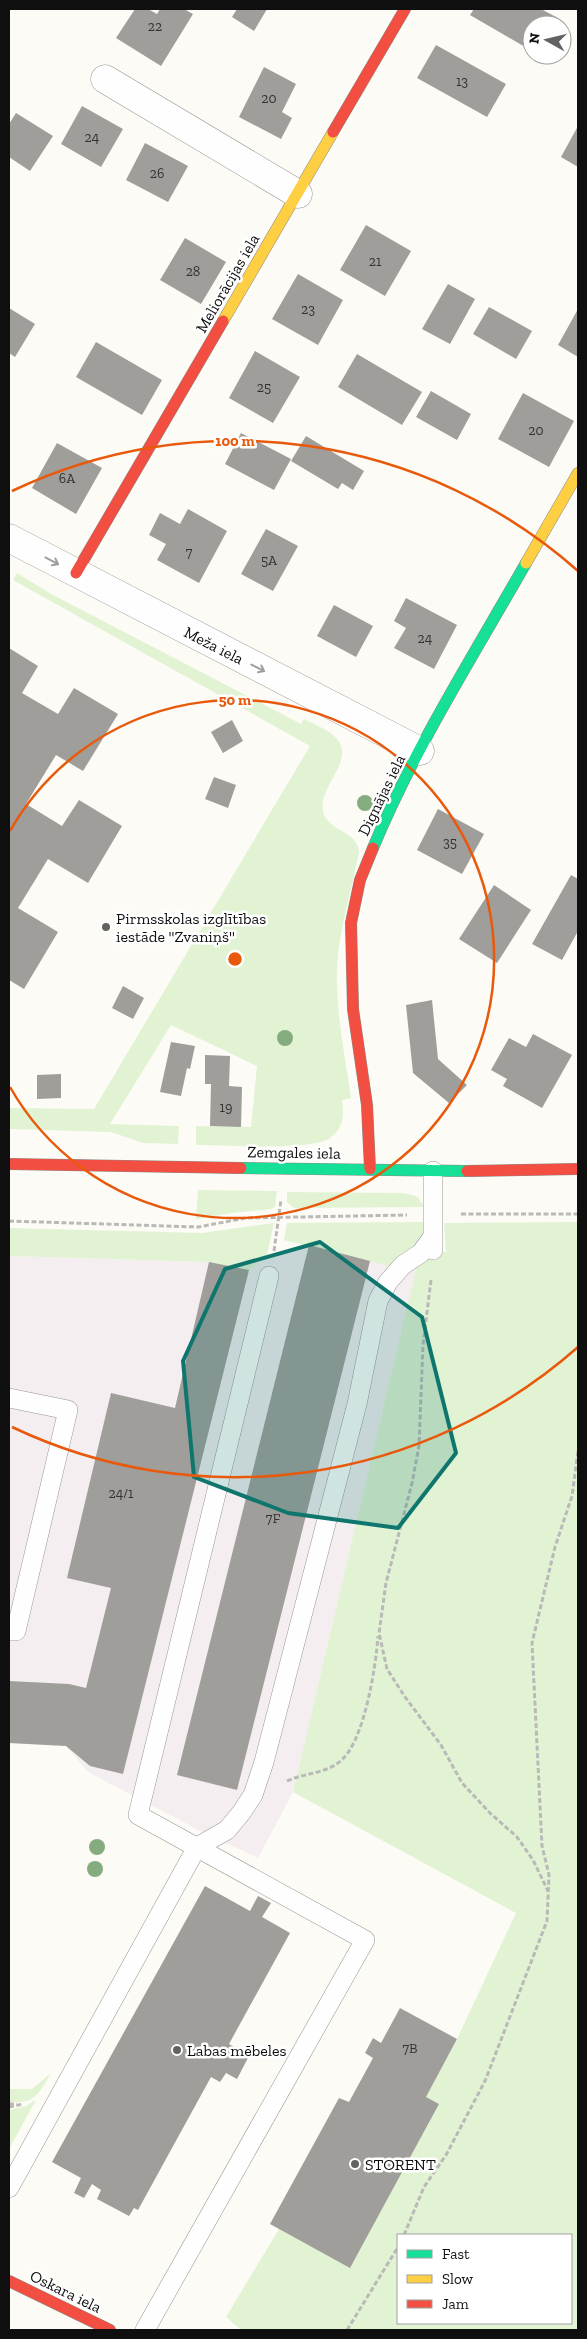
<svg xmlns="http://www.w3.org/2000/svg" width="587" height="2339" viewBox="0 0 587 2339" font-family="'Zilla Slab',serif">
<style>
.industrial{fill:#f4eef1}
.green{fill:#e2f3d4;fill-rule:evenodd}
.building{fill:#a09e9a}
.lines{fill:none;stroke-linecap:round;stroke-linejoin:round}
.lane-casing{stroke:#969593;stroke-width:20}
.street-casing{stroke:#969593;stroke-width:29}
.fast-casing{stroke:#8c8c89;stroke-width:12}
.slow-casing{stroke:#8c8c89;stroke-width:12}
.jam-casing{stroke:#8c8c89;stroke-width:12}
.path{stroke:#b9b9b8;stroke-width:3;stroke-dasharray:5 2.5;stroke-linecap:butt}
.lane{stroke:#fffefe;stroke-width:19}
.street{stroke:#fffefe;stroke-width:28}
.fast{stroke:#16e098;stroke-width:11}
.slow{stroke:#ffcf43;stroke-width:11}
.jam{stroke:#f24e42;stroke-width:11}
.tree{fill:#85ac7e}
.oneway{stroke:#9f9e9e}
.marked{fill:#0f766e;fill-opacity:0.2;stroke:#0f766e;stroke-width:4;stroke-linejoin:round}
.ring{fill:none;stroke:#e8590c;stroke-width:2.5}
.poi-dot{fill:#626260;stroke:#fff;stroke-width:2}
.labels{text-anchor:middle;stroke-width:5;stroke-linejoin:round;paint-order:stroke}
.number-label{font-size:14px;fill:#333332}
.street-label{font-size:16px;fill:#0f0f0f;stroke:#fff}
.poi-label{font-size:16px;fill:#0f0f0f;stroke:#fff;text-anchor:start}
.centre{fill:#e8590c;stroke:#fff;stroke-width:2.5}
.ring-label{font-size:15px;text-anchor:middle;font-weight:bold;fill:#e8590c;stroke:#fff;stroke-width:5;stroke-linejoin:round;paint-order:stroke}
</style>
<rect width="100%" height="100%" fill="#fcfbf5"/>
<path class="industrial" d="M 309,1245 L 420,1251 L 293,1792 L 258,1858 L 206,1834 L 88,1772 L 66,1746 L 9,1743 L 9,1256 L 209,1262 L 249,1270 L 267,1255 Z"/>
<path class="green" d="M 17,573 L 53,595 L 301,724 L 304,719 C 313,724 326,728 334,736 C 359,759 318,784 323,811 C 326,831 358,830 359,852 C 353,883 344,914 339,946 C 332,996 344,1049 351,1098 L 342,1100 C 344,1115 344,1128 330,1138 C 312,1151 222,1145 196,1145 L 196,1126 L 251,1127 L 257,1066 L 171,1025 L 110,1124 L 179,1126 L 178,1144 L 143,1143 L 111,1132 L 9,1129 L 9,1108 L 94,1109 L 310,746 L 13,580 Z
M 198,1190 L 277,1191 L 275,1207 L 271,1209 L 232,1213 L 196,1219 Z
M 287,1192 L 404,1193 L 418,1197 L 424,1207 L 294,1208 L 287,1202 Z
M 426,1222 L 425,1237 L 394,1267 L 284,1240 L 287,1223 Z
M 578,1222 L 578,2330 L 241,2330 L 226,2317 L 279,2229 L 350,2267 L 439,2104 L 426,2097 L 457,2039 L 516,1913 L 293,1792 L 420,1251 L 446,1252 L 444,1223 ZM 398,2235 L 571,2235 L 571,2323 L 398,2323 Z
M 274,1223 L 267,1255 L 249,1270 L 209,1262 L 9,1256 L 9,1228 L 202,1233 Z
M 51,2073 C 39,2094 35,2104 9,2102 L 9,2089 L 32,2089 Z
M 36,2100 L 9,2149 L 9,2110 L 26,2106 Z"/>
<path class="building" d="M 135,9 L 148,9 L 157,14 L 160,9 L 184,9 L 193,14 L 161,66 L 116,38 Z
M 237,9 L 267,9 L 254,31 L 232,17 Z
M 474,9 L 541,9 L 558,18 L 554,25 L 532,25 L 532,51 L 470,15 Z
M 436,45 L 506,84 L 487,117 L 417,78 Z
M 264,67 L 296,84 L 282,112 L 292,118 L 281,139 L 239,117 Z
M 82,106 L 123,129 L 101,167 L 61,144 Z
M 16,113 L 53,136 L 30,171 L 9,157 L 9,124 Z
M 578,126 L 578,167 L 561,157 Z
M 145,143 L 188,166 L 168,202 L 126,180 Z
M 366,225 L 411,251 L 385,296 L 340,270 Z
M 185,238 L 226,262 L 201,304 L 160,280 Z
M 298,274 L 343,300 L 318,345 L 272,319 Z
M 448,284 L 475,299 L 450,344 L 422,329 Z
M 489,307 L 532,331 L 516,359 L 473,334 Z
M 9,308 L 35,324 L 15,357 L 9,353 Z
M 578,309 L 578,357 L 558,345 Z
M 96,342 L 162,380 L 142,415 L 76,377 Z
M 255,351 L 300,377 L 273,423 L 229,398 Z
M 357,354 L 422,392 L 402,425 L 338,387 Z
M 431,391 L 471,414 L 457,440 L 416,417 Z
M 523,393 L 574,421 L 549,467 L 498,439 Z
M 241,433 L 291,459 L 274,490 L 225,464 Z
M 306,436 L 364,471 L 353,490 L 342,483 L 338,489 L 291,461 Z
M 57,443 L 102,468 L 76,514 L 32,488 Z
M 188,509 L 227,531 L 199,583 L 157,560 L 166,544 L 149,535 L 160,513 L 180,524 Z
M 266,529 L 298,546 L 273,591 L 241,574 Z
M 406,598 L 457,625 L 434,669 L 394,648 L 406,628 L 394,621 Z
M 334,605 L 373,626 L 356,657 L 317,636 Z
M 9,648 L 38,666 L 22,693 L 58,714 L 74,688 L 118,714 L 83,771 L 56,755 L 26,804 L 62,826 L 79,800 L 122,826 L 88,883 L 48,859 L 18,908 L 58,932 L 24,989 L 9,980 Z
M 232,720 L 243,741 L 223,753 L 211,732 Z
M 214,777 L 236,785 L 228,808 L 205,799 Z
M 438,809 L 484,834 L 462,874 L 417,850 Z
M 571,875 L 578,879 L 578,931 L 562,960 L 532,944 Z
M 494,885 L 531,910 L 497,963 L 459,939 Z
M 123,986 L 144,998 L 133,1019 L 112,1008 Z
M 432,1000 L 438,1059 L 467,1085 L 449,1103 L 413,1073 L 406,1005 Z
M 533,1034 L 572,1055 L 542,1108 L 503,1086 L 507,1079 L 491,1070 L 509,1038 L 526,1047 Z
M 171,1042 L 195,1046 L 190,1069 L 187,1068 L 181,1096 L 160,1092 Z
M 205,1055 L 230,1056 L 229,1086 L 242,1087 L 241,1127 L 210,1126 L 211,1084 L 205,1084 Z
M 61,1074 L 61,1098 L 37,1099 L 37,1075 Z
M 309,1245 L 370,1261 L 237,1790 L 177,1775 Z
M 209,1262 L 249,1270 L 123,1774 L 90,1766 L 66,1746 L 9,1743 L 9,1681 L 69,1684 L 86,1688 L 111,1588 L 67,1578 L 111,1393 L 175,1408 Z
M 205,1886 L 250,1911 L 258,1896 L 271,1903 L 262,1917 L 290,1933 L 229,2044 L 249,2056 L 237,2079 L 226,2073 L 220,2082 L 211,2077 L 138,2210 L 134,2208 L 129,2216 L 97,2199 L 101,2190 L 92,2184 L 84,2198 L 74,2193 L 81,2178 L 52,2162 Z
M 400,2008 L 457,2039 L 426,2097 L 439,2104 L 350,2268 L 270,2224 L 339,2098 L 349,2102 L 373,2058 L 365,2053 L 373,2038 L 381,2043 Z"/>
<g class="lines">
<g class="lane-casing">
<path id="lane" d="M 433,1250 L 433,1171
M 9,1398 L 68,1410 L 16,1631 L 9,1631
M 9,2188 L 197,1847 L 227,1830 L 241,1813 L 253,1795 L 264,1762 L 357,1404 L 378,1301 L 388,1282 L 403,1265 L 421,1253 L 432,1238
M 145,2330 L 365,1940 L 138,1815 L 269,1276"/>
</g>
<g class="street-casing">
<path id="street" d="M 105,79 L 298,194
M 9,538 L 420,751"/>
</g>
<g class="fast-casing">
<path id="fast" d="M 373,848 C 414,749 473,656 526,563
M 241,1168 L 467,1171"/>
</g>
<g class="slow-casing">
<path id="slow" d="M 223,321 L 333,132
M 526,563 L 578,473"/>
</g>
<g class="jam-casing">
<path id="jam" d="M 333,132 L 405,9
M 76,573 L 223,321
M 9,1164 L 241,1168
M 370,1169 L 367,1105 L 353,1009 L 351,923 L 360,880 L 373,848
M 467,1171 L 578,1169
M 9,2281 L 110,2330"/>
</g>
<path class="path" d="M 461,1214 L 578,1214
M 9,1221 L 198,1227 L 246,1218 L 407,1215
M 274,1251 L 281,1200
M 431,1280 L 423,1345 L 419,1446 L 412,1483 L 386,1583 L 379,1633 L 387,1669 L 405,1697 L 441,1745 L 462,1783 L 490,1813 L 517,1837 L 533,1860 L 548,1891
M 287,1781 C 304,1773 323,1774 338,1763 C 364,1746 376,1666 378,1636
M 9,2104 L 17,2104
M 9,2107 L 23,2104
M 404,2235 L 424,2187 L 446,2155 L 485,2081 L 547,1921 L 549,1875 L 542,1846 L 532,1643 L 555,1547 L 572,1496 L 578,1451
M 347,2330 L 398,2247"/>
<use href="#lane" class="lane"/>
<use href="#street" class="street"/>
<use href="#fast" class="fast"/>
<use href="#slow" class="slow"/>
<use href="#jam" class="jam"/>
</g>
<g class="tree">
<circle cx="365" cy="803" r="8"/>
<circle cx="285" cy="1038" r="8"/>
<circle cx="97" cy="1847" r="8"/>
<circle cx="95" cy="1869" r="8"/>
</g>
<defs><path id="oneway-shaft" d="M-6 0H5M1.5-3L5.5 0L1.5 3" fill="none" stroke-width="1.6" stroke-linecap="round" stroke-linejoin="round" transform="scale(1.25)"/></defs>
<g class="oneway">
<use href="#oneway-shaft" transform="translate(52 561) rotate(28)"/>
<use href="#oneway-shaft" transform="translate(258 668) rotate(27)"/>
</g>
<path class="marked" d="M 320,1242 L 422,1317 L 456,1453 L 398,1528 L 288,1513 L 194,1477 L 183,1361 L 225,1269 Z"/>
<g class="ring">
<path d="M10 831A259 259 0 1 1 10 1087"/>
<path d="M578 1347A518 518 0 0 1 12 1427M12 491A518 518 0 0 1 578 571"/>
</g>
<g class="poi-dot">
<circle cx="106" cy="927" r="5"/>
<circle cx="177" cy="2050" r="5"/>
<circle cx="355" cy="2164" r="5"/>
</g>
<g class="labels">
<g class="number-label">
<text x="155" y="31">22</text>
<text x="462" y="86">13</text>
<text x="269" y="103">20</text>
<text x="92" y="142">24</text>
<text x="157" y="178">26</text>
<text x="375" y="266">21</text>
<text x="193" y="276">28</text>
<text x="308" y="314">23</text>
<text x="264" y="392">25</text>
<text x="536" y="435">20</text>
<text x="67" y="483">6A</text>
<text x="189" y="557">7</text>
<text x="269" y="565">5A</text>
<text x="425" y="643">24</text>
<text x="450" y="847">35</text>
<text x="226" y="1112">19</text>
<text x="121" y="1498">24/1</text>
<text x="273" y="1523">7F</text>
<text x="410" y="2053">7B</text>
</g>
<g class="street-label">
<text transform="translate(227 283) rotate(-60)" y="6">Meliorācijas iela</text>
<text transform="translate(214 645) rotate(27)" y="6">Meža iela</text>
<text transform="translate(381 795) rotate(-64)" y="6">Dignājas iela</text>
<text transform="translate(294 1152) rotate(1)" y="6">Zemgales iela</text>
<text transform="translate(66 2291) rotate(26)" y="6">Oskara iela</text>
</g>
<g class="poi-label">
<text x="116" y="924">Pirmsskolas izglītības<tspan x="116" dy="18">iestāde "Zvaniņš"</tspan></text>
<text x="187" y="2056">Labas mēbeles</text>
<text x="365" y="2170">STORENT</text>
</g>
</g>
<circle cx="235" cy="959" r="8" class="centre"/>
<g class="ring-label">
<text x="235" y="446">100 m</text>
<text x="235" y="705">50 m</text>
</g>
<rect width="587" height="2339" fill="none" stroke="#0f0f0f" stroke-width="20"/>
<rect x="397" y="2234" width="175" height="90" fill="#ffffff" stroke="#9f9f9f"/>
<rect x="407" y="2250" width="25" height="8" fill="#16e098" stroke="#9f9f9f"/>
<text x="442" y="2259" font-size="15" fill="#0f0f0f">Fast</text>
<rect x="407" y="2275" width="25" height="8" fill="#ffcf43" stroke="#9f9f9f"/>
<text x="442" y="2284" font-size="15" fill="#0f0f0f">Slow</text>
<rect x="407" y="2300" width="25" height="8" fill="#f24e42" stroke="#9f9f9f"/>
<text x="442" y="2309" font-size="15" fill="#0f0f0f">Jam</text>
<g transform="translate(547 40) rotate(278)"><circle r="24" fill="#ffffff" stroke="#9f9f9f"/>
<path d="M0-4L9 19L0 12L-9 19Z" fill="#626260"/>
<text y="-8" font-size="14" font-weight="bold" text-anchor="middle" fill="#0f0f0f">N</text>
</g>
</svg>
